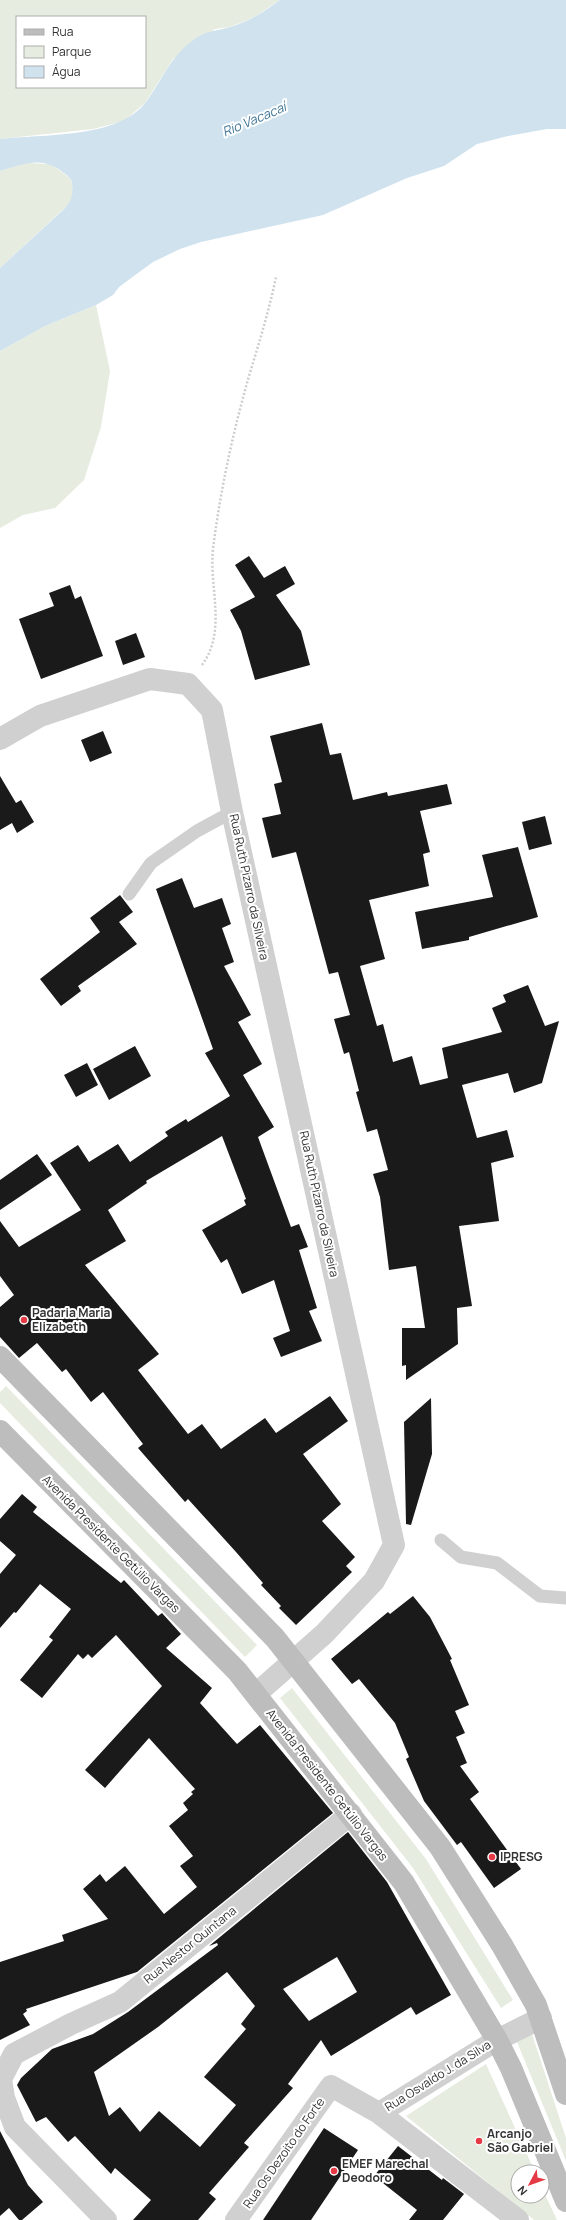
<svg xmlns="http://www.w3.org/2000/svg" width="566" height="2220" viewBox="0 0 566 2220" font-family="Manrope,sans-serif">
<style>
.green{fill:#e6ecdf;fill-rule:evenodd}
.water{fill:#cfe2ee}
.building{fill:#1a1a1a;fill-rule:evenodd}
.lines{fill:none;stroke-linecap:round;stroke-linejoin:round}
.path{stroke:#cdcdcd;stroke-width:2.5;stroke-dasharray:2 2;stroke-linecap:butt}
.service{stroke:#d0d0d0;stroke-width:13}
.minor{stroke:#d0d0d0;stroke-width:22}
.secondary{stroke:#bdbdbd;stroke-width:22}
.poi-dot{fill:#e63946;stroke:#fff;stroke-width:1.5}
.labels{text-anchor:middle;stroke-width:4;stroke-linejoin:round;paint-order:stroke}
.street-label{font-size:12px;fill:#333;stroke:#fff}
.poi-label{font-size:12px;font-weight:bold;fill:#333;stroke:#fff;text-anchor:start}
.water-label{font-size:13px;font-style:italic;fill:#3f7597;stroke:#fff}
</style>
<rect width="100%" height="100%" fill="#fff"/>
<path class="green" d="M 0,0 L 280,0 L 256,16 L 243,22 L 229,27 L 215,29 L 173,59 L 145,103 L 124,121 L 93,129 L 0,139 ZM 17,17 L 145,17 L 145,87 L 17,87 Z
M 26,163 L 51,164 L 71,179 L 73,191 L 71,202 L 0,268 L 0,171 Z
M 96,305 L 110,371 L 101,427 L 84,480 L 55,508 L 23,515 L 0,528 L 0,351 L 45,326 Z
M 6,1386 L 257,1645 L 245,1657 L 0,1403 L 0,1392 Z
M 292,1688 L 426,1859 L 513,2000 L 501,2008 L 413,1868 L 280,1698 Z
M 532,2034 L 566,2138 L 566,2161 L 517,2042 Z
M 486,2064 L 535,2172 L 518,2172 L 518,2196 L 542,2196 L 542,2188 L 557,2220 L 534,2220 L 406,2116 Z"/>
<path class="water" d="M 280,0 L 566,0 L 566,129 L 547,129 L 508,136 L 477,144 L 444,166 L 407,178 L 323,215 L 201,242 L 180,249 L 153,262 L 119,287 L 113,295 L 96,305 L 45,326 L 0,351 L 0,268 L 63,210 C 73,200 74,192 71,179 C 45,155 31,162 0,171 L 0,139 C 42,134 118,139 146,102 C 161,82 170,57 191,42 C 206,30 213,32 230,27 C 249,22 265,11 280,0 Z"/>
<path class="building" d="M 249,556 L 264,578 L 285,566 L 295,584 L 276,595 L 301,631 L 310,665 L 255,680 L 241,631 L 230,610 L 255,597 L 235,565 Z
M 70,585 L 75,599 L 81,596 L 103,656 L 41,679 L 19,619 L 54,606 L 49,593 Z
M 136,633 L 145,657 L 123,665 L 115,641 Z
M 322,723 L 330,755 L 341,753 L 353,800 L 387,792 L 388,796 L 447,784 L 452,804 L 420,811 L 430,852 L 423,854 L 429,886 L 369,900 L 385,959 L 360,966 L 377,1026 L 383,1024 L 393,1062 L 412,1056 L 420,1085 L 448,1078 L 442,1048 L 502,1032 L 492,1008 L 506,1002 L 503,995 L 528,985 L 545,1026 L 559,1021 L 542,1083 L 514,1093 L 508,1073 L 462,1085 L 477,1138 L 507,1130 L 514,1157 L 491,1163 L 499,1221 L 459,1226 L 472,1306 L 457,1308 L 458,1344 L 406,1380 L 406,1365 L 402,1366 L 402,1328 L 425,1328 L 416,1266 L 389,1270 L 380,1197 L 373,1174 L 388,1170 L 377,1129 L 367,1132 L 356,1092 L 359,1091 L 349,1052 L 344,1054 L 334,1019 L 350,1015 L 338,972 L 329,974 L 296,852 L 272,858 L 262,818 L 281,814 L 274,784 L 282,782 L 270,736 Z
M 103,731 L 112,753 L 90,762 L 81,740 Z
M 0,776 L 16,803 L 21,800 L 34,822 L 17,833 L 12,823 L 0,830 Z
M 545,816 L 552,844 L 529,850 L 522,822 Z
M 518,847 L 538,917 L 469,937 L 469,940 L 422,949 L 415,912 L 493,897 L 482,855 Z
M 182,878 L 194,908 L 222,898 L 231,924 L 222,928 L 234,962 L 224,966 L 251,1015 L 238,1022 L 262,1064 L 243,1075 L 274,1127 L 258,1137 L 291,1227 L 299,1224 L 308,1247 L 299,1250 L 317,1308 L 309,1311 L 322,1341 L 281,1357 L 273,1338 L 290,1331 L 274,1280 L 242,1294 L 227,1259 L 221,1263 L 202,1230 L 246,1205 L 244,1200 L 246,1199 L 222,1136 L 146,1181 L 147,1183 L 108,1210 L 126,1241 L 85,1265 L 159,1354 L 138,1370 L 188,1434 L 202,1424 L 221,1449 L 265,1418 L 276,1433 L 330,1396 L 348,1421 L 303,1454 L 341,1504 L 322,1521 L 355,1557 L 346,1566 L 352,1572 L 296,1625 L 279,1608 L 281,1606 L 261,1585 L 263,1583 L 236,1552 L 188,1499 L 185,1502 L 138,1448 L 143,1444 L 103,1392 L 91,1402 L 66,1369 L 62,1372 L 37,1343 L 19,1358 L 0,1337 L 0,1307 L 14,1295 L 0,1276 L 0,1221 L 19,1247 L 81,1210 L 50,1163 L 78,1145 L 89,1162 L 118,1144 L 130,1162 L 168,1136 L 165,1132 L 186,1119 L 188,1122 L 230,1096 L 205,1053 L 213,1049 L 156,889 Z
M 120,895 L 133,912 L 119,922 L 137,944 L 78,986 L 81,991 L 61,1006 L 40,979 L 100,932 L 90,918 Z
M 135,1046 L 151,1076 L 109,1100 L 93,1069 Z
M 87,1063 L 98,1085 L 76,1097 L 64,1075 Z
M 37,1154 L 52,1175 L 0,1210 L 0,1180 Z
M 431,1398 L 432,1454 L 411,1525 L 406,1524 L 404,1422 Z
M 22,1494 L 37,1507 L 33,1512 L 121,1583 L 124,1580 L 158,1616 L 162,1613 L 181,1634 L 166,1648 L 212,1688 L 200,1703 L 237,1744 L 260,1725 L 333,1813 L 137,1972 L 26,2009 L 27,2011 L 23,2014 L 30,2025 L 0,2040 L 0,1962 L 64,1941 L 62,1935 L 108,1919 L 83,1889 L 100,1874 L 106,1882 L 125,1866 L 164,1914 L 197,1887 L 180,1866 L 193,1856 L 169,1826 L 188,1810 L 183,1803 L 193,1794 L 191,1792 L 195,1789 L 149,1738 L 105,1788 L 85,1770 L 162,1686 L 116,1635 L 92,1658 L 88,1654 L 83,1659 L 78,1654 L 42,1698 L 20,1680 L 53,1640 L 49,1637 L 71,1609 L 40,1584 L 16,1613 L 14,1612 L 0,1628 L 0,1574 L 16,1555 L 0,1541 L 0,1519 Z
M 413,1596 L 430,1617 L 452,1659 L 450,1660 L 469,1705 L 455,1711 L 465,1733 L 456,1737 L 467,1763 L 460,1766 L 479,1792 L 470,1799 L 521,1869 L 494,1888 L 461,1842 L 457,1845 L 424,1801 L 406,1759 L 409,1757 L 395,1723 L 359,1679 L 352,1684 L 331,1659 L 388,1612 L 390,1614 Z
M 348,1832 L 387,1882 L 451,1995 L 416,2015 L 411,2007 L 331,2056 L 321,2040 L 288,2084 L 293,2088 L 244,2143 L 249,2147 L 209,2193 L 216,2199 L 198,2220 L 133,2220 L 151,2200 L 115,2168 L 111,2174 L 75,2136 L 68,2142 L 46,2117 L 36,2122 L 17,2085 L 21,2078 L 52,2049 L 93,2034 L 128,2012 L 218,1945 L 217,1943 L 209,1946 ZM 337,1957 L 357,1992 L 309,2021 L 283,1989 ZM 227,1972 L 255,2006 L 241,2024 L 246,2029 L 204,2077 L 236,2105 L 200,2147 L 159,2111 L 140,2132 L 120,2107 L 109,2116 L 94,2072 L 158,2027 Z
M 324,2128 L 358,2150 L 311,2220 L 263,2220 Z
M 0,2131 L 28,2185 L 43,2202 L 22,2220 L 19,2220 L 9,2208 L 0,2216 Z
M 398,2146 L 442,2180 L 443,2178 L 464,2194 L 443,2220 L 409,2220 L 417,2210 L 374,2176 Z"/>
<g class="lines">
<path class="path" d="M 202,665 C 227,631 209,588 213,549 C 220,492 233,432 249,376 C 259,343 269,311 276,277"/>
<path class="service" d="M 129,894 L 151,863 L 197,831 L 232,812
M 441,1540 L 461,1557 L 497,1563 L 540,1596 L 566,1598"/>
<path class="minor" d="M 0,739 L 40,716 L 150,679 L 188,684 L 212,710 L 232,812 L 394,1545 L 374,1581 L 324,1634 L 256,1694
M 379,2113 L 497,2040 L 541,2018
M 106,2220 L 15,2127 L 4,2098 L 1,2079 L 14,2054 L 71,2024 L 120,2002 L 351,1814
M 236,2220 L 331,2086 L 379,2113 L 518,2220"/>
<path class="secondary" d="M 0,1357 L 275,1638 L 440,1847 L 502,1945 L 536,2005 L 566,2094
M 0,1431 L 237,1671 L 404,1883 L 497,2040 L 511,2068 L 566,2201"/>
</g>
<g class="poi-dot">
<circle cx="24" cy="1320" r="4"/>
<circle cx="492" cy="1857" r="4"/>
<circle cx="479" cy="2141" r="4"/>
<circle cx="334" cy="2171" r="4"/>
</g>
<g class="labels">
<g class="street-label">
<text transform="translate(249 887) rotate(78)" y="4">Rua Ruth Pizarro da Silveira</text>
<text transform="translate(319 1204) rotate(78)" y="4">Rua Ruth Pizarro da Silveira</text>
<text transform="translate(111 1544) rotate(45)" y="4">Avenida Presidente Getúlio Vargas</text>
<text transform="translate(327 1785) rotate(52)" y="4">Avenida Presidente Getúlio Vargas</text>
<text transform="translate(190 1945) rotate(-39)" y="4">Rua Nestor Quintana</text>
<text transform="translate(438 2076) rotate(-32)" y="4">Rua Osvaldo J. da Silva</text>
<text transform="translate(284 2153) rotate(-55)" y="4">Rua Os Dezoito do Forte</text>
</g>
<g class="poi-label">
<text x="32" y="1317">Padaria Maria<tspan x="32" dy="14">Elizabeth</tspan></text>
<text x="500" y="1861">IPRESG</text>
<text x="487" y="2138">Arcanjo<tspan x="487" dy="14">São Gabriel</tspan></text>
<text x="342" y="2168">EMEF Marechal<tspan x="342" dy="14">Deodoro</tspan></text>
</g>
<g class="water-label">
<text transform="translate(254 119) rotate(-23)" y="5">Rio Vacacaí</text>
</g>
</g>
<rect x="16" y="16" width="130" height="72" fill="#ffffff" stroke="#adadad"/>
<rect x="24" y="29" width="20" height="6" fill="#bdbdbd" stroke="#adadad"/>
<text x="52" y="36" font-size="12" fill="#333333">Rua</text>
<rect x="24" y="46" width="20" height="12" fill="#e6ecdf" stroke="#adadad"/>
<text x="52" y="56" font-size="12" fill="#333333">Parque</text>
<rect x="24" y="66" width="20" height="12" fill="#cfe2ee" stroke="#adadad"/>
<text x="52" y="76" font-size="12" fill="#333333">Água</text>
<g transform="translate(530 2184) rotate(229)"><circle r="19" fill="#ffffff" stroke="#adadad"/>
<path d="M0-3L7 15L0 10L-7 15Z" fill="#e63946"/>
<text y="-6" font-size="11" font-weight="bold" text-anchor="middle" fill="#333333">N</text>
</g>
</svg>
